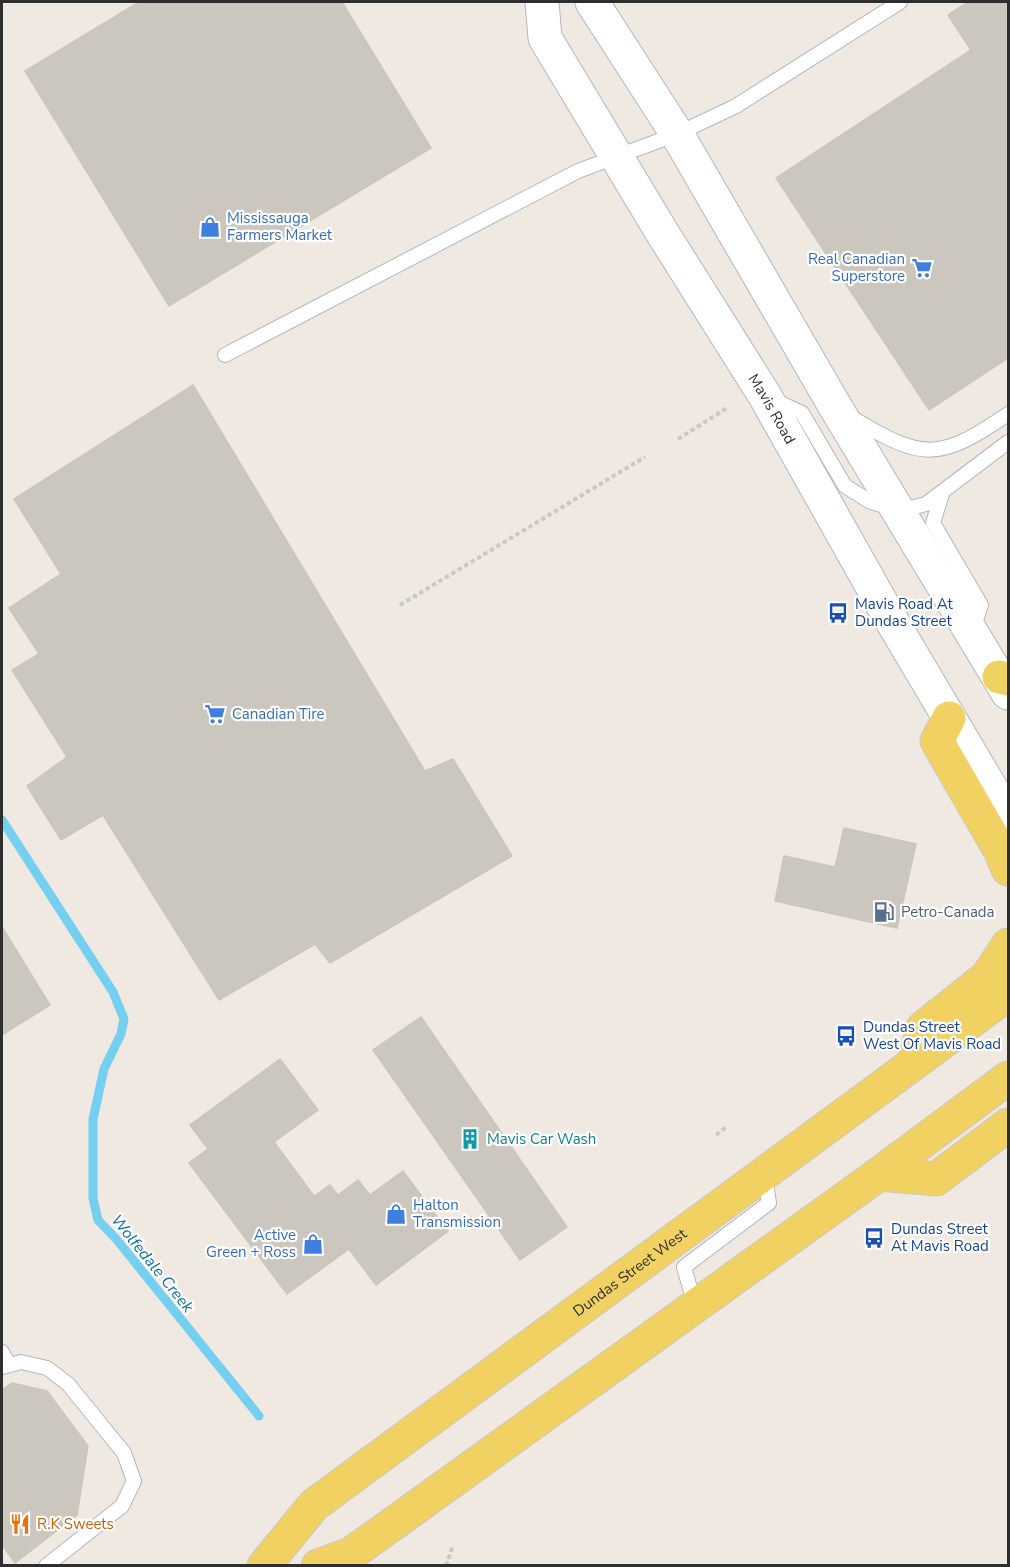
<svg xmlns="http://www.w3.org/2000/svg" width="1010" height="1567" viewBox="0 0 1010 1567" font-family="'Nunito Sans',sans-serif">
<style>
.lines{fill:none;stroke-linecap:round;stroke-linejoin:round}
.stream{stroke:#75cff0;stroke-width:9}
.building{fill:#cbc7bf;stroke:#cbc5ba;stroke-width:1.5}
.lane-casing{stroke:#b4b7c1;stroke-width:16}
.secondary-casing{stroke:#b4b7c1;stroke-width:35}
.primary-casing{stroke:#c9c9c9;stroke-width:35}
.path{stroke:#c9c9c9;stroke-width:4;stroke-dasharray:4.5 3;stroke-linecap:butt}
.lane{stroke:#fff;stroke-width:14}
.secondary{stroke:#fff;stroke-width:33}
.primary{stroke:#f2d163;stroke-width:33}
.labels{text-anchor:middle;stroke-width:4.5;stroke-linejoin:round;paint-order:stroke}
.shop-label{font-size:15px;fill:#366cbe;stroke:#fff;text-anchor:start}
.street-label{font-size:15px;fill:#2e2e2e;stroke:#fff}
.transit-label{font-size:15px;fill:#164399;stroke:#fff;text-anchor:start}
.service-label{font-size:15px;fill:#4e5e75;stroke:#fff;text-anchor:start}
.culture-label{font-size:15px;fill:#0d838f;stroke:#fff;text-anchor:start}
.food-label{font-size:15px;fill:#c56008;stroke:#fff;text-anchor:start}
.water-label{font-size:16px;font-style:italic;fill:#0d6fa3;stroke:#fff}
</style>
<rect width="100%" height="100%" fill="#efe9e1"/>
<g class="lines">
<path class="stream" d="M 2,820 L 113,992 L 124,1019 L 121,1034 L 104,1069 L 93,1119 L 93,1198 L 98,1220 L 117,1240 L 259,1416"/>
</g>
<path class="building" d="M 139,2 L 342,2 L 431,148 L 169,306 L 25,71 Z
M 968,2 L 1008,2 L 1008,358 L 929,410 L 776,178 L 971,50 L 948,15 Z
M 193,385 L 425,771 L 453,759 L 512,856 L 330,963 L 315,944 L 219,1000 L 103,815 L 61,840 L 27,786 L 67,757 L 12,670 L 39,654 L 9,608 L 61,574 L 14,499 Z
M 844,828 L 916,844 L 897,928 L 775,901 L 784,856 L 835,867 Z
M 2,927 L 50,1005 L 2,1035 Z
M 421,1017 L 567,1227 L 520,1260 L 373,1050 Z
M 280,1059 L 318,1110 L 274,1142 L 314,1196 L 330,1185 L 338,1195 L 358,1180 L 370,1195 L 403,1171 L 448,1231 L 376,1285 L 349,1249 L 287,1294 L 189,1163 L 208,1149 L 190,1125 Z
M 12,1383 L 47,1391 L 88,1446 L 77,1515 L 15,1563 L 2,1545 L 2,1390 Z"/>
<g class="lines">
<g class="lane-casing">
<path id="lane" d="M 225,355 L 578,171 L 677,134 L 736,106 L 900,2
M 774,400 L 802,413 L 845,486 L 869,501 L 899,511 L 926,504 L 1008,442
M 851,417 C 923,461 939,461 1008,414
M 942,494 L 933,523 L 981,605 L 973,629
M 695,1306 L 684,1267 L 769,1203 L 765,1176
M 2,1352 L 9,1365
M 2,1367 L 21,1362 L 47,1368 L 68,1384 L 124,1453 L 134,1481 L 122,1506 L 46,1566"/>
</g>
<g class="secondary-casing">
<g id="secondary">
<path id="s1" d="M 542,2 L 545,38 L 663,234 L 765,396 L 886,611 L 1008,817"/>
<path d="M 592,2 L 677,134 L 836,408 L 1008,693"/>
</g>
</g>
<g class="primary-casing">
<g id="primary">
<path d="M 999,677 L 1008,679"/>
<path d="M 949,718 L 937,741 L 1000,850 L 1008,869"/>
<path d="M 914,1063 L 923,1028 L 987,977 L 1008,945"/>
<path d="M 879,1174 L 936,1179 L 1008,1125"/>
<path id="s2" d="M 264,1566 L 314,1505 L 1008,994"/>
<path d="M 318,1566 L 351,1554 L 879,1174 L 1008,1078"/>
</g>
</g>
<path class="path" d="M 678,439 L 727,408
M 400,605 L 645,457
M 716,1135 L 726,1127
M 446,1566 L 453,1545"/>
<use href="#lane" class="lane"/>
<use href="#secondary" class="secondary"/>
<use href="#primary" class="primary"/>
</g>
<defs>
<g id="shop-bare" transform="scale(1.62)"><path d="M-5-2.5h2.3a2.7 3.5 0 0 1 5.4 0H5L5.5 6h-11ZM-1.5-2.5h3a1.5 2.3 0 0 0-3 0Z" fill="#3f7fe0" stroke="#fff" stroke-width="2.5" paint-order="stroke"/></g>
<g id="supermarket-bare" transform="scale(1.62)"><path d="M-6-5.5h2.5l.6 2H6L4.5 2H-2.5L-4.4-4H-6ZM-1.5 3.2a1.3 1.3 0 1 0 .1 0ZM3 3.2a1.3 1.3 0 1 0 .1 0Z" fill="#3f7fe0" stroke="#fff" stroke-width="2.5" paint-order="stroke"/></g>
<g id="bus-bare" transform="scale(1.62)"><path d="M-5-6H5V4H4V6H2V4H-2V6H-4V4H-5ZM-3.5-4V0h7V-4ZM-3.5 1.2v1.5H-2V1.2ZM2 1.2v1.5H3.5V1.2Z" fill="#1a4fb4" stroke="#fff" stroke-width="2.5" paint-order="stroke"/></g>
<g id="fuel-bare" transform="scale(1.62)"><path d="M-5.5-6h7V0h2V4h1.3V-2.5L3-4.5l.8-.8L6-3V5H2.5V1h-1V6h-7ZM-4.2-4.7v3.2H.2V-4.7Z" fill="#5c6f8a" stroke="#fff" stroke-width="2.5" paint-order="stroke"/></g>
<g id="building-bare" transform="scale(1.62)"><path d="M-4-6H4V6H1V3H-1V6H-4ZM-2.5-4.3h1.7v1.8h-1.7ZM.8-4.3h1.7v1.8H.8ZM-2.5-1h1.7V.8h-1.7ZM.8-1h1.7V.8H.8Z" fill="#0f9aa8" stroke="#fff" stroke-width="2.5" paint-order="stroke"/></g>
<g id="restaurant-bare" transform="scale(1.62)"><path d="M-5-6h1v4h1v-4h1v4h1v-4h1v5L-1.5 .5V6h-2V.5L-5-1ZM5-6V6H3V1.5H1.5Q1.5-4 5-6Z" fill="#e8710a" stroke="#fff" stroke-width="2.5" paint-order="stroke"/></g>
</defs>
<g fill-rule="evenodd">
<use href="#shop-bare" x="210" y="227"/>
<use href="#supermarket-bare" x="922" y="268"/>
<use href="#bus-bare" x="838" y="613"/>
<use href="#supermarket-bare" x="215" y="714"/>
<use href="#fuel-bare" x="884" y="912"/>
<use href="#bus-bare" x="846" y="1036"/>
<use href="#building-bare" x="470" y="1139"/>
<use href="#shop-bare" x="396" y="1214"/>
<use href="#bus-bare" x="874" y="1238"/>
<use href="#shop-bare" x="313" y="1244"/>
<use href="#restaurant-bare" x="20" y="1524"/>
</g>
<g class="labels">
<g class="shop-label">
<text x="227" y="223">Mississauga<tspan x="227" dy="17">Farmers Market</tspan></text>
<text x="905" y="264" text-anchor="end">Real Canadian<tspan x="905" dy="17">Superstore</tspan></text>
<text x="232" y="719">Canadian Tire</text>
<text x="413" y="1210">Halton<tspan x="413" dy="17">Transmission</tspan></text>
<text x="296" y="1240" text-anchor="end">Active<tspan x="296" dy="17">Green + Ross</tspan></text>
</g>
<g class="street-label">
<text dy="5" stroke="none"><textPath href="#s1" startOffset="471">Mavis Road</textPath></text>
<text dy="5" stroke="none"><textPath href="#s2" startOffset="471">Dundas Street West</textPath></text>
</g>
<g class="transit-label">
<text x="855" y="609">Mavis Road At<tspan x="855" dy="17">Dundas Street</tspan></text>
<text x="863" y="1032">Dundas Street<tspan x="863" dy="17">West Of Mavis Road</tspan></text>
<text x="891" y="1234">Dundas Street<tspan x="891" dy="17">At Mavis Road</tspan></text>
</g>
<g class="service-label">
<text x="901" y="917">Petro-Canada</text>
</g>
<g class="culture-label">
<text x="487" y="1144">Mavis Car Wash</text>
</g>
<g class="food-label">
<text x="37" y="1529">R.K Sweets</text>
</g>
<g class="water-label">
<text transform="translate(153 1263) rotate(51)" y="6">Wolfedale Creek</text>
</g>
</g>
<rect width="1010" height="1567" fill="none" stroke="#2e2e2e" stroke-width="6"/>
</svg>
